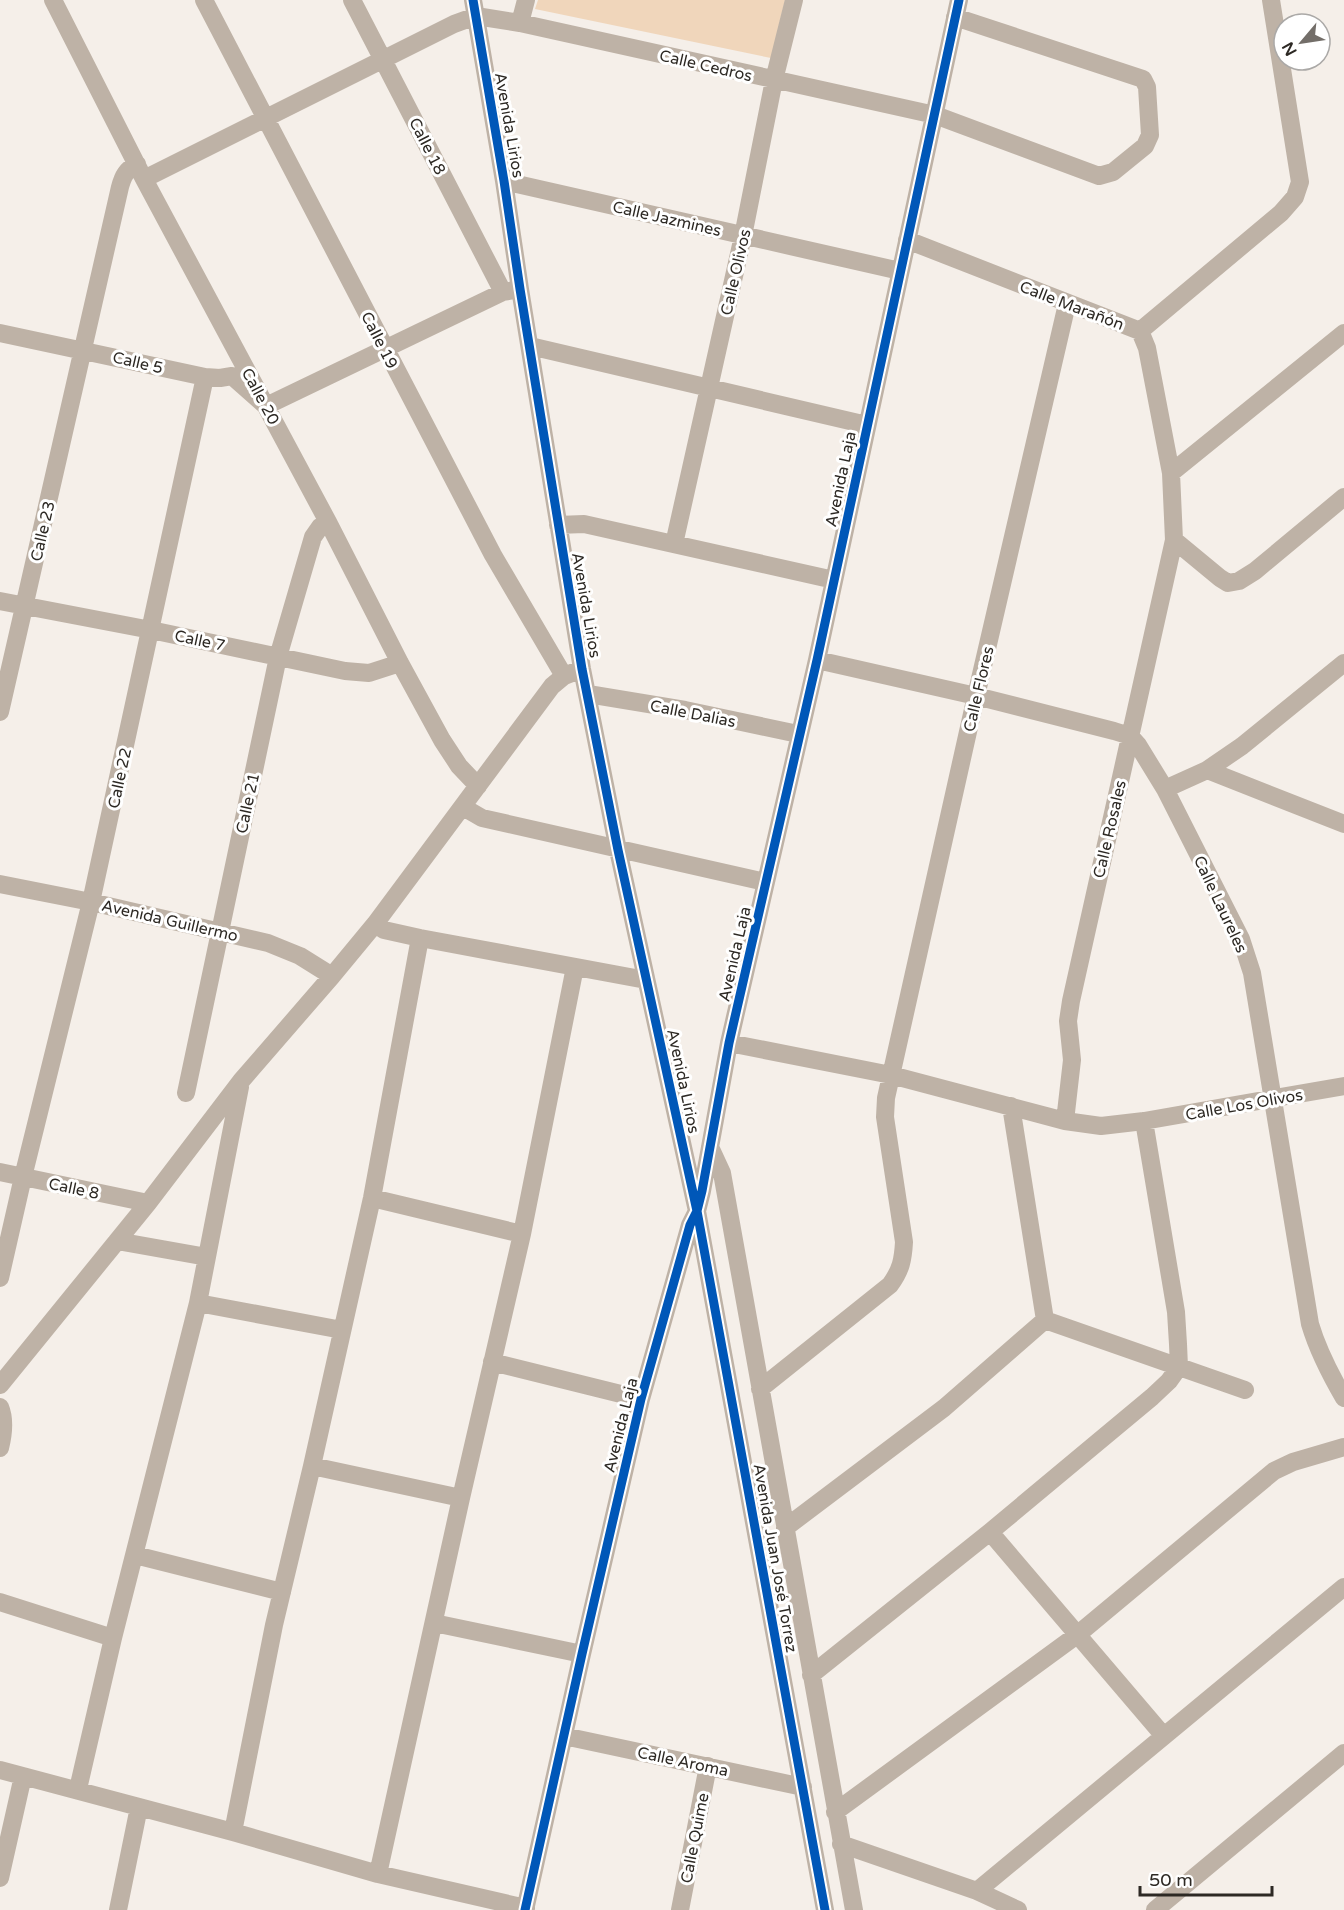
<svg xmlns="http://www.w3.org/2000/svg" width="1344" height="1910" viewBox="0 0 1344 1910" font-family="'Varela Round',sans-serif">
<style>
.green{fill:#f0d6bb}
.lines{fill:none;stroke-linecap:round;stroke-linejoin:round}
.minor{stroke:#beb2a6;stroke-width:18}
.cycleway-casing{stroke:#fff;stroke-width:13}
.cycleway{stroke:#0057b8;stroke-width:9}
.labels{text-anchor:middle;stroke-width:6;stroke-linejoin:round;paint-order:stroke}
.street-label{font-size:16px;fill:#2d2924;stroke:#fff}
</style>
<rect width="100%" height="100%" fill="#f5efe9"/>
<path class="green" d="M 538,0 L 785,0 L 771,58 L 535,9 Z"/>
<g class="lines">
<path class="minor" d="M 53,0 L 144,179 L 328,522 L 400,663 L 442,740 L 459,766 L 478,786
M 204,0 L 493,555 L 564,676
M 352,0 L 503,292
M 473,0 L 504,181 L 520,289 L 582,669 L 618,850 L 697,1211 L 825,1910
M 520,23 L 526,0
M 144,179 L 454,24 L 476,16 L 520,23 L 935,115 L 1099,176 L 1113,172 L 1145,146 L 1150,135 L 1147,87 L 1143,79 L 955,17
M 504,181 L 900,271
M 907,240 L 1140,331 L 1147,348 L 1171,473 L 1174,540 L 1071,1001 L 1068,1021 L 1072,1060 L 1065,1121
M 1140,331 L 1281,213 L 1295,197 L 1300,182 L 1271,0
M 0,333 L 205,377 L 220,378 L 232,376 L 266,406 L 503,292 L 520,289
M 530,346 L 867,425
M 1171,473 L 1344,333
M 558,525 L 584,524 L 834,580
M 1174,540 L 1220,578 L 1228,583 L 1239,581 L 1255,571 L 1344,497
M 674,544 L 743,236 L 774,80 L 794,0
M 0,601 L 151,630 L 345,671 L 369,673 L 400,663
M 817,660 L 976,696 L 1114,731 L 1130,736 L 1138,745 L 1165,789 L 1241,939 L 1252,973 L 1310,1324 C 1318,1351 1330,1374 1344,1398
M 588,694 L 685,710 L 798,734
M 0,712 L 120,187 C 123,176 126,170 137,164
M 1207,770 L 1344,824
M 1165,789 L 1207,770 L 1242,746 L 1344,663
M 463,807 L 482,818 L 765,882
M 0,884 L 91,902 L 268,943 L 300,956 L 332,976
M 375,924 L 384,930 L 420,938 L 646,980
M 729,1043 L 891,1075 L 1065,1121 L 1101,1126 L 1144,1121 L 1344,1086
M 186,1093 L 278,657 L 313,537 L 320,527 L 328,522
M 710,1147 L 722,1173 L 854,1910
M 0,1172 L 148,1203
M 372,1198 L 522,1234
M 117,1241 L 207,1257
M 0,1278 L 23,1177 L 91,902 L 205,377
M 198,1303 L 342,1330
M 1045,1320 L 1245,1390
M 492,1362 L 641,1399
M 0,1385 L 148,1203 L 241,1081 L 332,976 L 375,924 L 552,686 L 564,676 L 582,669
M 760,1389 L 890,1285 C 901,1270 903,1260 904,1242 L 885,1117 L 886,1098 L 976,696 L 1067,304
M 0,1407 C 5,1419 3,1436 0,1448
M 312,1466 L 461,1498
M 785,1528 L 944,1408 L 1045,1320 L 1011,1106
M 990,1532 L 1163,1735
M 135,1555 L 282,1592
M 0,1602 L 113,1638
M 434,1623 L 582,1654
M 811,1675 L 990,1532 L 1152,1397 L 1169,1381 L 1179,1367 L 1178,1344 L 1176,1312 L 1144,1121
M 564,1736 L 803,1787
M 0,1770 L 233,1832 L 378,1874 L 526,1908
M 78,1789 L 113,1638 L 198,1303 L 240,1087
M 835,1812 L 1077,1635 L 1274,1471 L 1293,1462 L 1344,1447
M 233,1832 L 274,1625 L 312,1466 L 372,1198 L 420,938
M 841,1844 L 977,1891 L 1018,1910
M 378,1874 L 461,1498 L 522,1234 L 575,967
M 0,1878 L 23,1776
M 977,1891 L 1344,1587
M 118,1910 L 139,1807
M 525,1910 L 582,1654 L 641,1399 L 690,1225 L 697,1211 L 702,1191 L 729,1043 L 817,660 L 959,0
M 680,1910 L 708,1766
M 1155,1910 L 1344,1753"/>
<g class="cycleway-casing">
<path id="cycleway" d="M 473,0 L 504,181 L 520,289 L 582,669 L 618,850 L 697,1211 L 825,1910
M 525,1910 L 582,1654 L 641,1399 L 690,1225 L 697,1211 L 702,1191 L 729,1043 L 817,660 L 959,0"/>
</g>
<use href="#cycleway" class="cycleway"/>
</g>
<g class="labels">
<g class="street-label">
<text transform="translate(706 65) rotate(13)" y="6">Calle Cedros</text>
<text transform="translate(510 125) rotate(80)" y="6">Avenida Lirios</text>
<text transform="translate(428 146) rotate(63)" y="6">Calle 18</text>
<text transform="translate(667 218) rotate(13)" y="6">Calle Jazmines</text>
<text transform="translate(735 272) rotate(-77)" y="6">Calle Olivos</text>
<text transform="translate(1072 305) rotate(21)" y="6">Calle Marañón</text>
<text transform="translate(380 340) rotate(63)" y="6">Calle 19</text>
<text transform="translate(138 362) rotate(13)" y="6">Calle 5</text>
<text transform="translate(261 396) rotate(62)" y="6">Calle 20</text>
<text transform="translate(840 479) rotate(-78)" y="6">Avenida Laja</text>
<text transform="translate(42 531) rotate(-77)" y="6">Calle 23</text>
<text transform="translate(587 605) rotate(80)" y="6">Avenida Lirios</text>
<text transform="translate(200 640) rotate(12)" y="6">Calle 7</text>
<text transform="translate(978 689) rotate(-77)" y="6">Calle Flores</text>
<text transform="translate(693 713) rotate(11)" y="6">Calle Dalias</text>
<text transform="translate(119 778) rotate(-78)" y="6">Calle 22</text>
<text transform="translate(247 803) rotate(-78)" y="6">Calle 21</text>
<text transform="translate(1109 829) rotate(-77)" y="6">Calle Rosales</text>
<text transform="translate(1221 904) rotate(65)" y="6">Calle Laureles</text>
<text transform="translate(170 920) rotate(13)" y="6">Avenida Guillermo</text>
<text transform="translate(734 954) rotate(-77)" y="6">Avenida Laja</text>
<text transform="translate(684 1081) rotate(78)" y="6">Avenida Lirios</text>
<text transform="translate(1244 1104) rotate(-10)" y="6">Calle Los Olivos</text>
<text transform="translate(74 1188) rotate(12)" y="6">Calle 8</text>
<text transform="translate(620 1425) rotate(-76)" y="6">Avenida Laja</text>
<text transform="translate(776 1558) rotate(80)" y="6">Avenida Juan José Torrez</text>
<text transform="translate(683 1761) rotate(12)" y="6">Calle Aroma</text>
<text transform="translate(694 1838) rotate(-79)" y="6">Calle Quime</text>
</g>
</g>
<g transform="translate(1302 42) rotate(241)"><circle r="28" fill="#ffffff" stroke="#aba9a7" stroke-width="1.5"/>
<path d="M0-4.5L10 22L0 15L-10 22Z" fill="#736e69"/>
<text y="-9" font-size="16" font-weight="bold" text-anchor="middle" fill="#2d2924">N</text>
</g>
<path d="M1140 1886v9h132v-9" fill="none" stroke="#2d2924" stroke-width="3"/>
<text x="1149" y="1886" font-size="18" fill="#2d2924" stroke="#ffffff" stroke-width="4.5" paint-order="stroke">50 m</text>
</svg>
